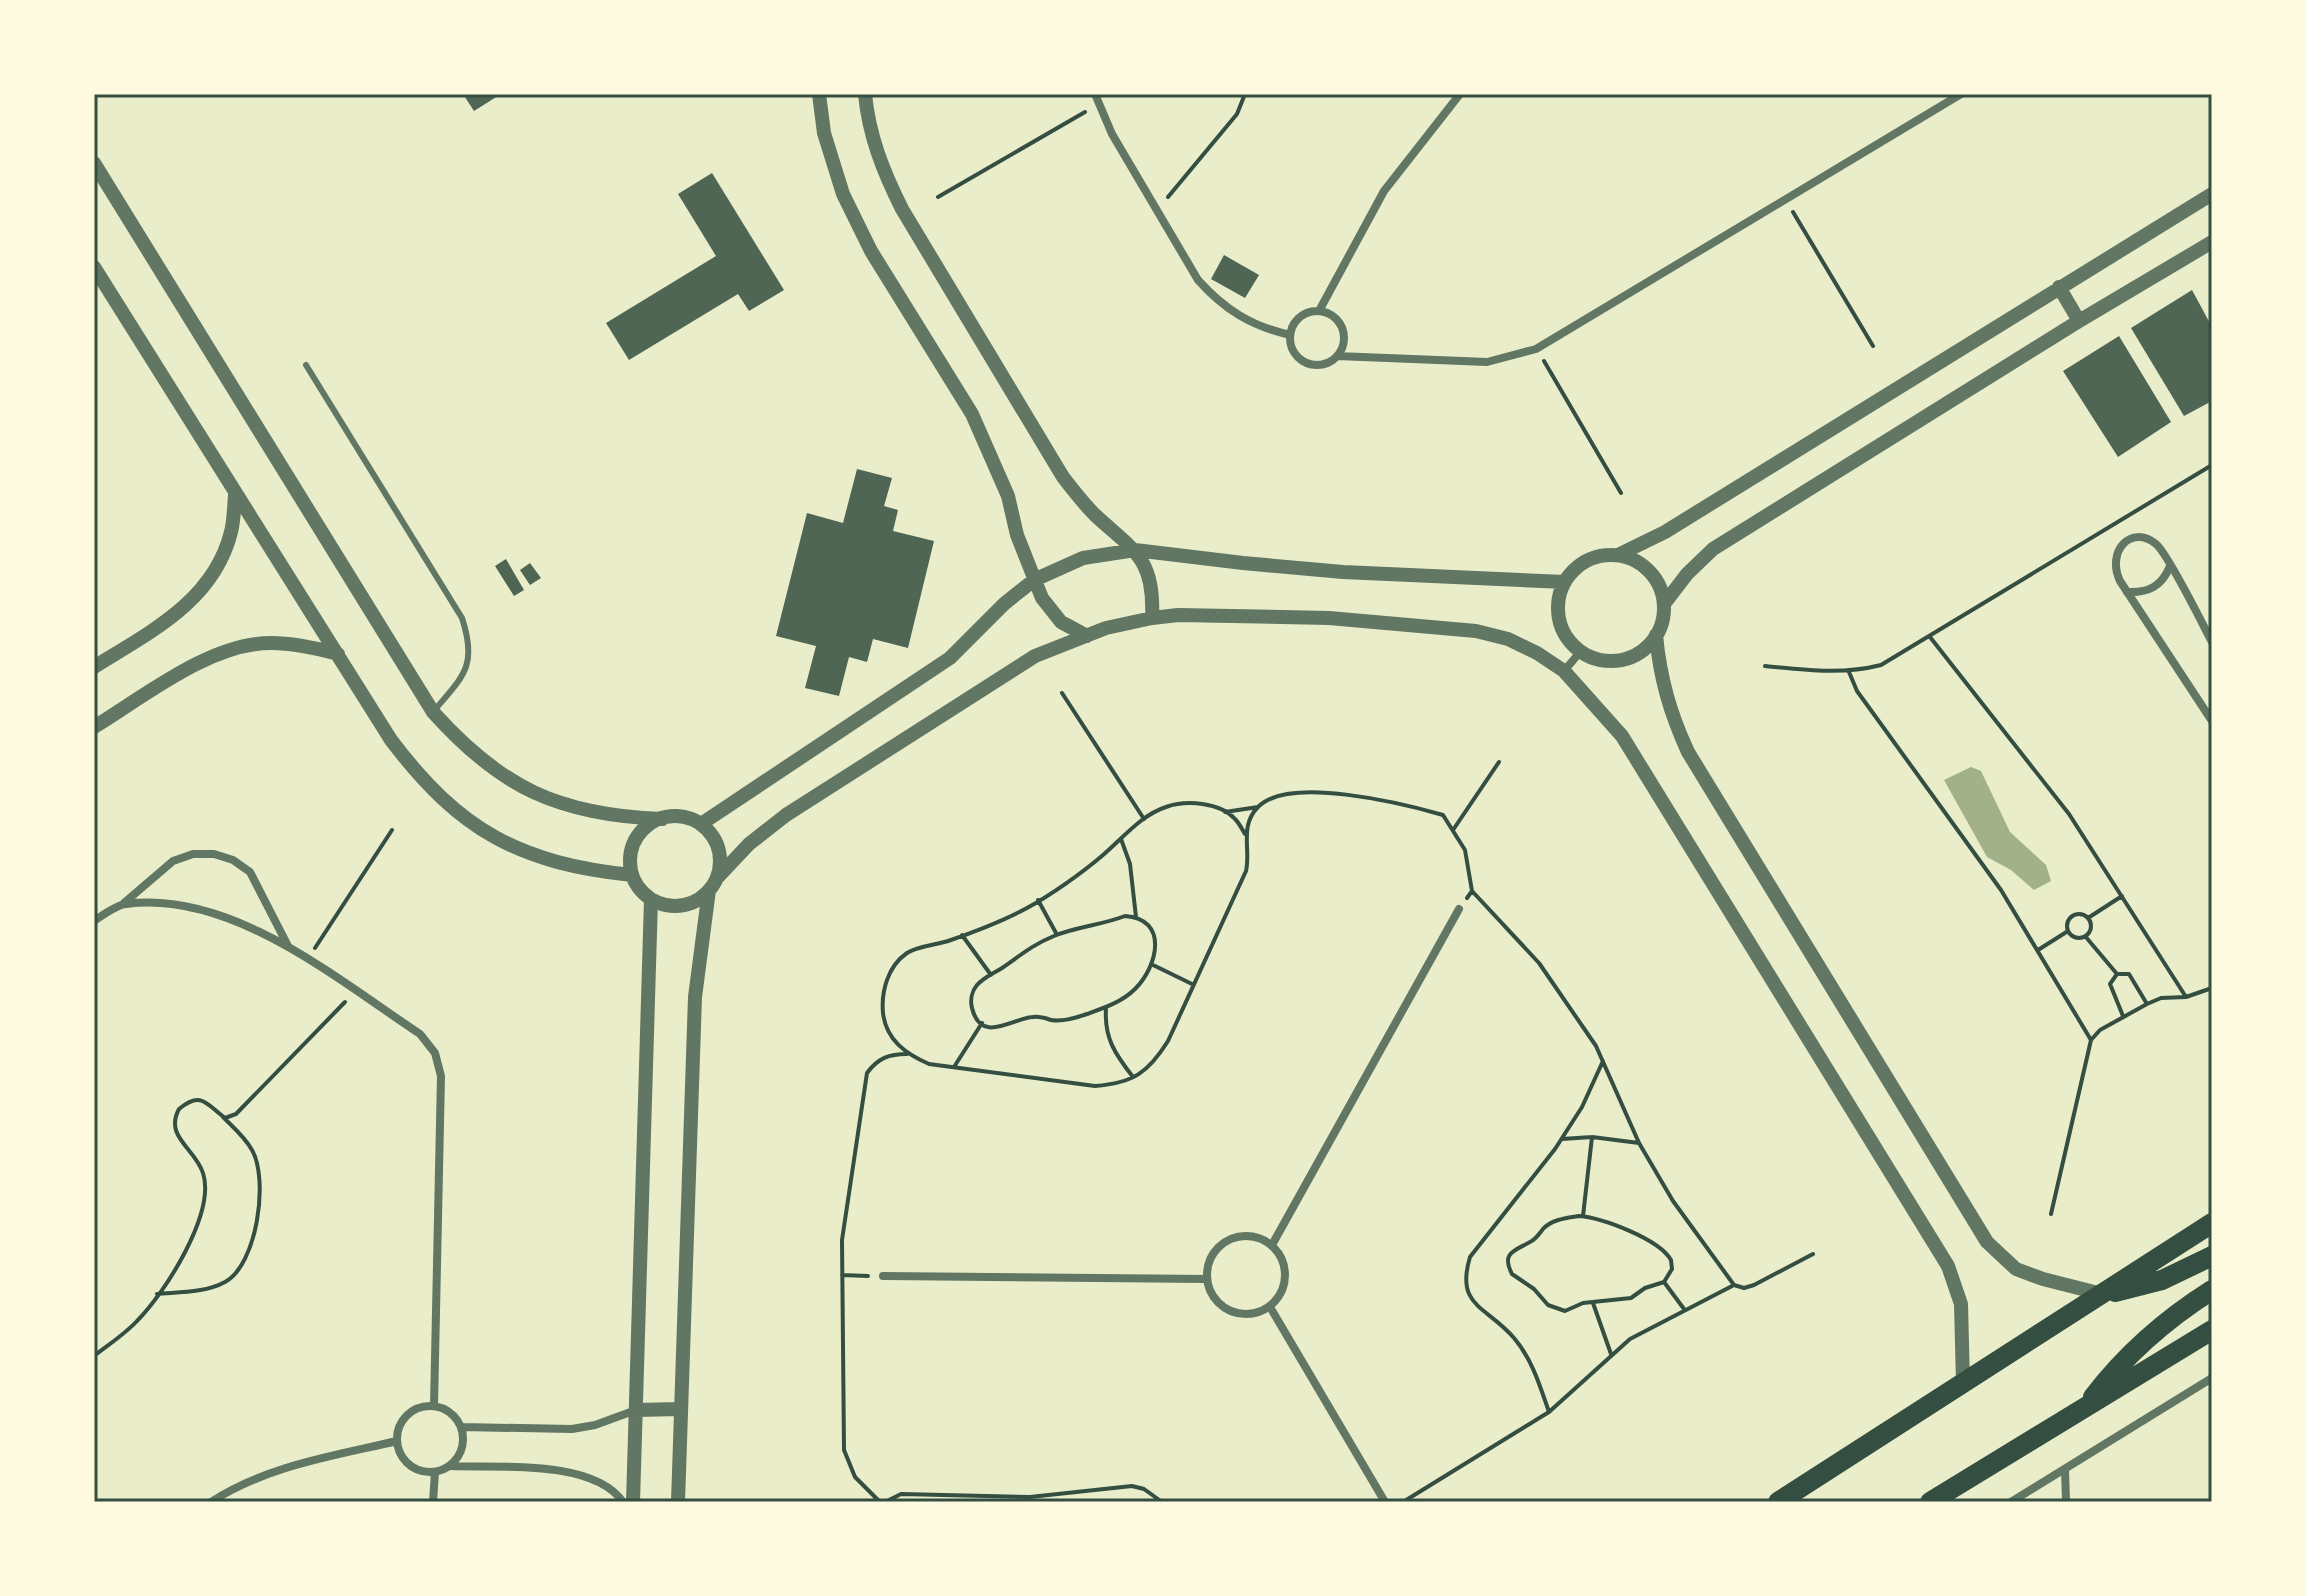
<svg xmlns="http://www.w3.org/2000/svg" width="2306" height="1596" viewBox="0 0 2306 1596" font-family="Signika,sans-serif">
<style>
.water{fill:#a3b18a}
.building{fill:#4f6655}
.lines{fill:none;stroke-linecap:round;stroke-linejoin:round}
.path{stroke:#344e41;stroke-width:4}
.service{stroke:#617663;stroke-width:6}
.minor{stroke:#617663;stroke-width:8}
.tertiary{stroke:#617663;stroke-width:14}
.primary{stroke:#344e41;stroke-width:20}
.neatline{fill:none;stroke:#344e41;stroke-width:3}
</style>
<rect width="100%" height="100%" fill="#e9edc9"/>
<path class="water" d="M 1971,767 L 1981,771 L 2010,832 L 2046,865 L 2051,881 L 2034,890 L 2011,870 L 1987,857 L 1944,780 Z"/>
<path class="building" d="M 463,94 L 501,94 L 474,111 Z
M 712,173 L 784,290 L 749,311 L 738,294 L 629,360 L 606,323 L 716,256 L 678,194 Z
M 1224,255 L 1259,275 L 1245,298 L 1211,279 Z
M 2192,290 L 2212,327 L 2212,401 L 2184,416 L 2131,328 Z
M 2119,336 L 2171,422 L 2118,457 L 2063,371 Z
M 857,469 L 892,478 L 884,506 L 898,510 L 893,531 L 934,541 L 908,648 L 873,639 L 867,662 L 849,657 L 839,696 L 805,688 L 816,646 L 776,636 L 807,513 L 843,523 Z
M 506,559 L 524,590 L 514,596 L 495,566 Z
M 530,563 L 541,578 L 530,585 L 520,570 Z"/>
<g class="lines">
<path class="path" d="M 938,197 L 1085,112
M 1168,197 L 1237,114 L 1245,94
M 1793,212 L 1873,346
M 1544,361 L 1621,493
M 1930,637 L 2069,814 L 2186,997
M 1765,666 C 1805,670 1842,675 1881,665 L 2212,465
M 1849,672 L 1857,691 L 2001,890 L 2091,1040
M 1062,693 L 1144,819
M 1225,812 L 1258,807
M 1453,830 L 1499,762
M 1245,834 C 1242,829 1239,823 1235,819 C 1220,802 1186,800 1166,807 C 1141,815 1122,839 1103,855 C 1082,873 1051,895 1027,908 C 1003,921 974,932 948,941 C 935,945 918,946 907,953 C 888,966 881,991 883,1013 C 886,1040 906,1054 929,1064 L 1095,1086 C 1133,1083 1148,1073 1168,1041 L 1246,871 C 1251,850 1239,826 1258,807 C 1289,775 1405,804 1443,815 L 1465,850 L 1472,891 L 1467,898
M 1121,839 L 1130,864 L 1136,917
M 1472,891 L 1539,963 L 1596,1046 L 1639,1143 L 1673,1201 L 1734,1285 L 1744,1288 L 1754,1285 L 1813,1254
M 1038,900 L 1056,933
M2067 926a12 12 0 1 1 24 0a12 12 0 1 1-24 0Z
M 1125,916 C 1169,919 1158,966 1135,989 C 1122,1002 1104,1008 1087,1014 C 1076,1018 1062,1022 1051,1020 C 1045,1018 1040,1016 1033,1017 C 1013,1018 981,1045 972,1008 C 970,1000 972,991 977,985 C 984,977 994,973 1002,968 C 1021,955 1032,945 1054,936 C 1075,927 1102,925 1125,916 Z
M 2088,918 L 2122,896
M 962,935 L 991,975
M 2085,936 L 2117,974
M 315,948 L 392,830
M 2038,950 L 2068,931
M 1151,964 L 1192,984
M 1106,1008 C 1104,1038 1115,1054 1133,1077
M 2123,1016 L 2110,984 L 2117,974 L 2129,974 L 2147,1004
M 954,1067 L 982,1023
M 1562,1139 L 1592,1137 L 1639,1143
M 2051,1214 L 2091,1040 L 2100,1030 L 2147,1004 L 2161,998 L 2186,997 L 2212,988
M 1579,1216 C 1603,1218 1659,1239 1671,1260 L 1672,1269 L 1664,1282 L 1645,1288 L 1631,1298 L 1583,1303 L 1565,1311 L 1548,1305 L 1534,1289 L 1512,1274 C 1501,1253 1514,1251 1530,1242 C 1536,1239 1539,1234 1543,1229 C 1552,1219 1567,1218 1579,1216 Z
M 1583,1216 L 1592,1137
M 842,1275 L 868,1276
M 1664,1282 L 1684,1309
M 157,1294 C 178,1292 205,1293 225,1282 C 257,1265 269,1180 252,1150 C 245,1137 233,1127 223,1117
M 1593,1303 L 1611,1354
M 94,1356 C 108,1345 125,1334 137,1321 C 165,1293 216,1213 203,1173 C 195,1148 164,1137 179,1109 C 202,1090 207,1105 225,1118 L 236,1114 L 345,1002
M 1549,1412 C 1540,1386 1532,1359 1514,1338 C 1487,1306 1455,1307 1470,1257 L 1555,1149 L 1582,1107 L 1603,1061
M 880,1502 L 855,1477 L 844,1450 L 842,1240 L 867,1073 C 878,1058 889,1054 907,1054
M 885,1502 L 901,1494 L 1030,1497 L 1132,1486 L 1144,1489 L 1162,1502
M 1403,1502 L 1549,1412 L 1630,1339 L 1734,1285"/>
<path class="service" d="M 306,365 L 462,618 C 478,667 463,676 433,712"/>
<path class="minor" d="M 1095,94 L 1112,134 L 1198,280 C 1225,310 1251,326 1290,335
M 1319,311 L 1384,191 L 1460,94
M1290 338a27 27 0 1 1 54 0a27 27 0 1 1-54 0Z
M 1337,356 L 1487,362 L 1536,349 L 1961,94
M 2127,592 C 2149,593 2162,586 2170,566
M 2212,642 C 2202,623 2168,554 2156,544 C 2131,524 2106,551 2120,581 L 2212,721
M 1564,671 L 1581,651
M 124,903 L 173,861 L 193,854 L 214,854 L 233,860 L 250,872 L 288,946
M 94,921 C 103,915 116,905 126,904 C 231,890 337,979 420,1034 L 435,1053 L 441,1076 L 434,1406
M1207 1275a39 39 0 1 1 78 0a39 39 0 1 1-78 0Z
M 1272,1245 L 1459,909
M 883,1276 L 1206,1279
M 1270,1307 L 1385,1502
M397 1439a33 33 0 1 1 66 0a33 33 0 1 1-66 0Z
M 461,1427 L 572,1429 L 595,1425 L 636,1410
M 451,1466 C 499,1468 593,1459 623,1502
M 2065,1469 L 2066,1502
M 211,1502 C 266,1466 333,1456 397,1441
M 433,1502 L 435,1472
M 2011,1502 L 2212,1378"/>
<path class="tertiary" d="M 819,94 L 824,133 L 843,194 L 871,251 L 972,414 L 1008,496 L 1017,535 L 1042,598 L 1061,622 L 1087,636
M 865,94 C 869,136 883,171 902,209 L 1063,477 C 1073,490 1083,503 1095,515 C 1134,551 1155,558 1152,618
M 94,163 L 433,712 C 501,788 559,815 662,819
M 94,267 L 391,740 C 460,831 519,863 632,875
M 2059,287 L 2079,321
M 1618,555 L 1665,532 L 2212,194
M1558 608a53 53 0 1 1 106 0a53 53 0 1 1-106 0Z
M 1664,604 L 1687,574 L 1713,549 L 2079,321 L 2212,242
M 1656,635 C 1660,678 1670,713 1688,752 L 1987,1242 L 2016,1269 L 2043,1279 L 2102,1294
M 94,667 C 150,632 214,601 231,532 C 234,521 234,507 235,495
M 94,727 C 145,696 210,643 271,643 C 295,643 316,648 338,654
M630 861a45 45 0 1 1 90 0a45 45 0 1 1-90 0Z
M 701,824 L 950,658 L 1004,604 L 1034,580 L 1083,558 L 1135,550 L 1243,563 L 1343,572 L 1565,582
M 717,878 L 749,844 L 786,815 L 1035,656 L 1106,628 L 1152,618 L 1178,615 L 1329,618 L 1476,631 L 1508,639 L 1537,653 L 1564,671 L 1622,736 L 1948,1266 L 1961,1304 L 1963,1383
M 636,1410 L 680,1409
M 633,1502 L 651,899
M 678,1502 L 695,997 L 709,890"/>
<path class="primary" d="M 2115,1292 L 2162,1280 L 2212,1256
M 2093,1397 C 2126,1354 2166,1319 2212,1290
M 1778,1502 L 2212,1223
M 1930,1502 L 2212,1330"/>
</g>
<rect width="2306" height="1596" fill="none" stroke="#fefae0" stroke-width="192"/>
<rect x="96" y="96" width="2114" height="1404" class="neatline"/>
</svg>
